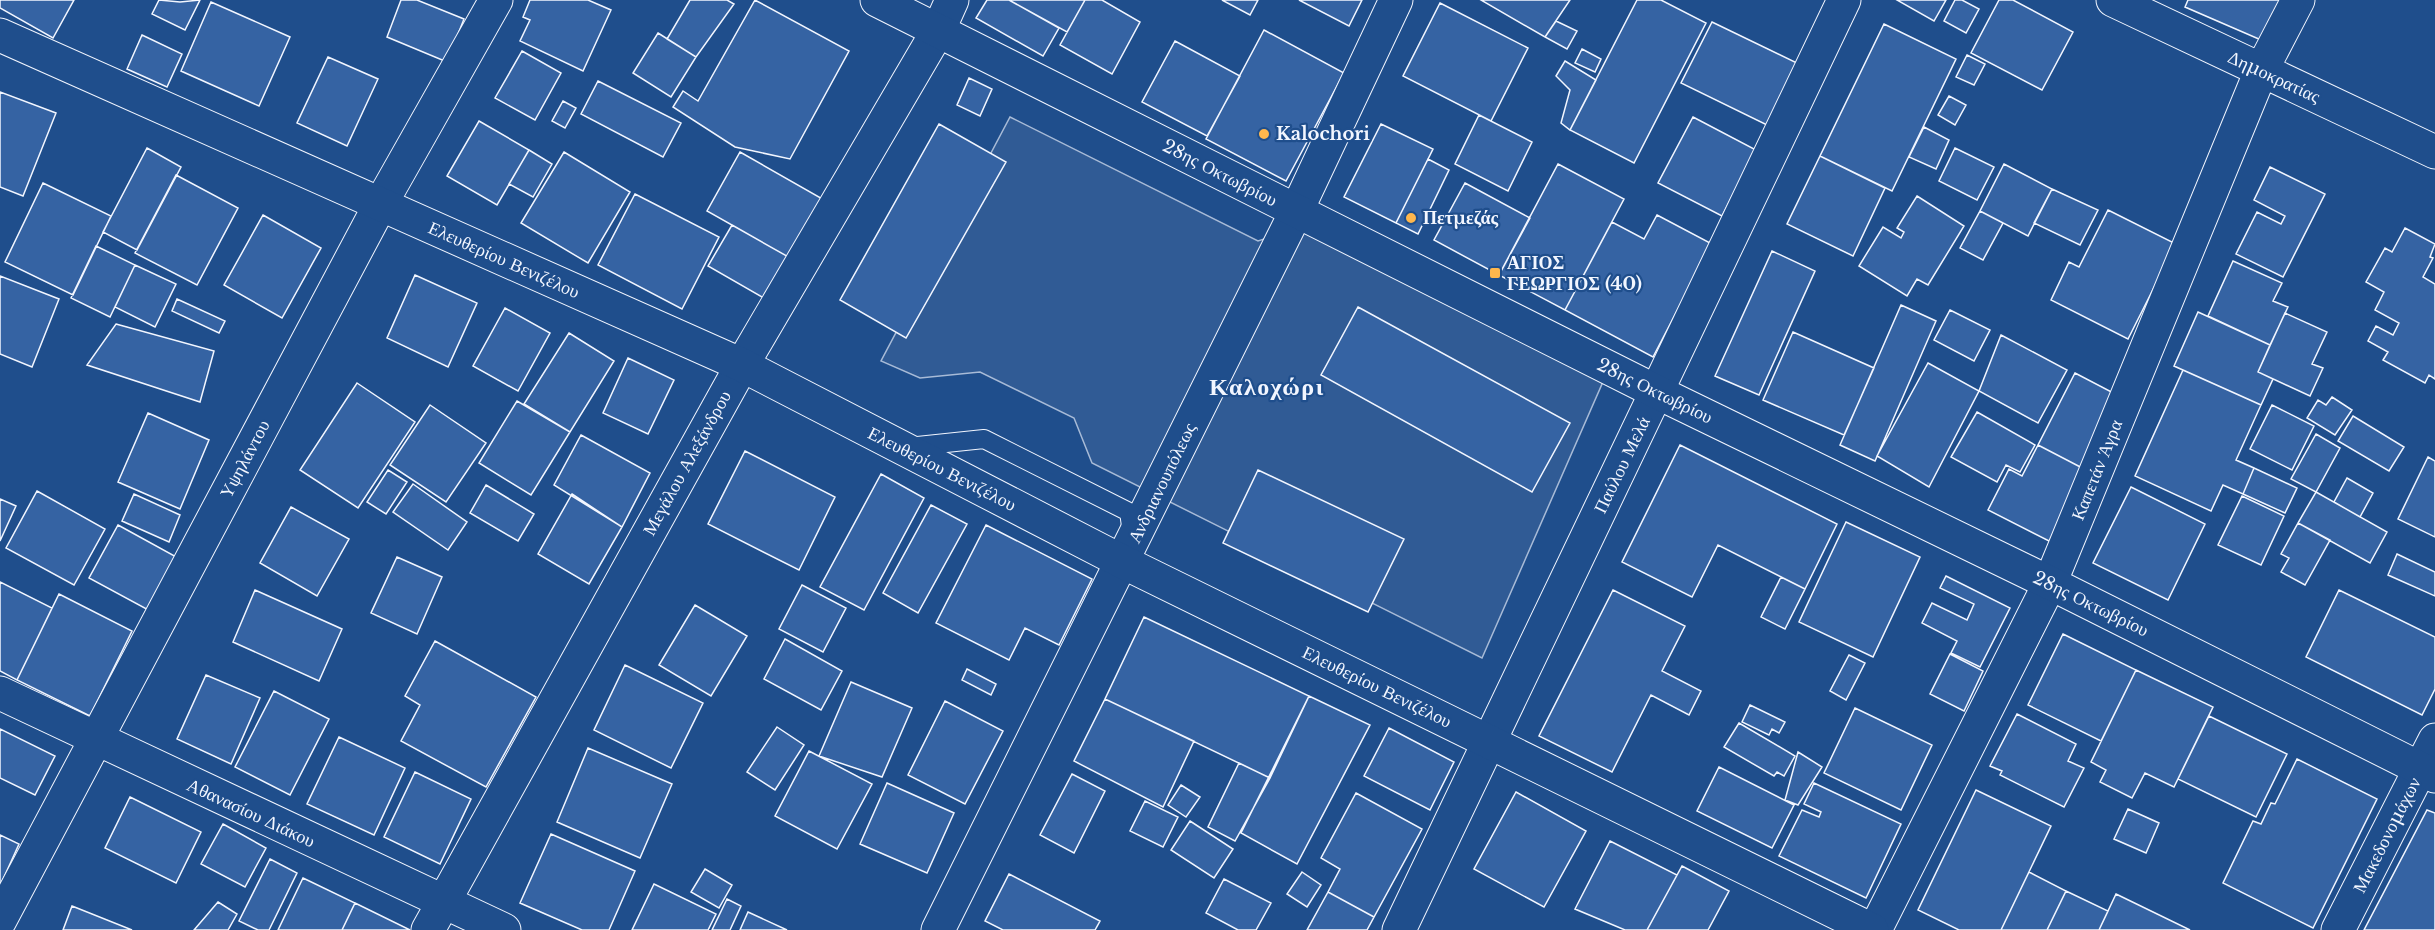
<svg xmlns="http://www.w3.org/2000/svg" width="2435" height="930" viewBox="0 0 2435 930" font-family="'Libre Baskerville',serif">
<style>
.built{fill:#305b95;stroke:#a8bbd7;stroke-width:1.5}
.building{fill:#3563a3;stroke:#f2f6ff;stroke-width:1.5}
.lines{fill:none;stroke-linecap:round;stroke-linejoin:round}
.lane-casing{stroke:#f2f6ff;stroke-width:20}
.street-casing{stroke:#f2f6ff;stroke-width:35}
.secondary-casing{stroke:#f2f6ff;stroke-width:35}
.lane{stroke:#1f4e8c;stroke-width:18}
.street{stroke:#1f4e8c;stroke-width:33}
.secondary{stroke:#1f4e8c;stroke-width:33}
.poi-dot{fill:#ffb74d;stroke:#1f4e8c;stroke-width:2}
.labels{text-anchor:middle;stroke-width:4.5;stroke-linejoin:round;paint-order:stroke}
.street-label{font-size:18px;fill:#f2f6ff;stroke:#1f4e8c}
.poi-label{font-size:18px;font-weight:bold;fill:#f2f6ff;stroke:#1f4e8c;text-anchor:start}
.district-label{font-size:24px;font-weight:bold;letter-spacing:1.5px;fill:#f2f6ff;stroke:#1f4e8c}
</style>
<rect width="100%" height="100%" fill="#1f4e8c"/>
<path class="built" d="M 1010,117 L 1258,241 L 1305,226 L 1609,368 L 1482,658 L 1092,463 L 1074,418 L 980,372 L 920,378 L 881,361 Z"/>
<path class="building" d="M 0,0 L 74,0 L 53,38 L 0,8 Z
M 159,0 L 180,2 L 200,0 L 185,30 L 152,14 Z
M 401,0 L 417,0 L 464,19 L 447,62 L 387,37 Z
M 530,0 L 588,0 L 611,10 L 583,71 L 520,41 L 530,20 L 523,17 Z
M 690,0 L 727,0 L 734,4 L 696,57 L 667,39 Z
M 755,0 L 849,51 L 790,159 L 735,147 L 673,107 L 683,91 L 698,101 Z
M 987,0 L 1009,0 L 1059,28 L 1043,56 L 976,18 Z
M 1009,0 L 1085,0 L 1067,32 Z
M 1085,0 L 1102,0 L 1140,22 L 1112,74 L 1060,45 Z
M 1222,0 L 1258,0 L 1250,15 Z
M 1299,0 L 1362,0 L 1349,26 Z
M 1481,0 L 1570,0 L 1545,37 Z
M 1637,0 L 1661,0 L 1706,23 L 1634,163 L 1570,130 Z
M 1897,0 L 1946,0 L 1934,21 Z
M 1955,0 L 1962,0 L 1979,9 L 1966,33 L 1944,21 Z
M 1999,0 L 2013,0 L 2073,32 L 2042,90 L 1971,53 Z
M 2188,0 L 2287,0 L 2268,43 L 2185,7 Z
M 211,2 L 290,37 L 259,106 L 181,71 Z
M 1440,3 L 1528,48 L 1491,121 L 1403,76 Z
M 1556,21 L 1577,31 L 1567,49 L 1545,37 Z
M 1712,22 L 1797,63 L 1767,125 L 1681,83 Z
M 1884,24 L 1956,59 L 1892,191 L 1820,156 Z
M 1264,30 L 1344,73 L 1286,181 L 1206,139 Z
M 658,33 L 696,57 L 671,97 L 633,73 Z
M 142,35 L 182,54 L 167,87 L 127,69 Z
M 1175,41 L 1240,76 L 1207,136 L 1142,102 Z
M 1582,49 L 1601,59 L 1595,72 L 1575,63 Z
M 522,51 L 561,73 L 535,120 L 495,98 Z
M 1967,55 L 1985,64 L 1974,85 L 1956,77 Z
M 328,57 L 378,79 L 347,146 L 297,123 Z
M 1565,61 L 1596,80 L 1570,130 L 1561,123 L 1570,90 L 1556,76 Z
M 969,78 L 992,89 L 980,116 L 957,105 Z
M 598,81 L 681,123 L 663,157 L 581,114 Z
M 0,92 L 56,113 L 23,196 L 0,187 Z
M 1949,96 L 1966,105 L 1955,125 L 1938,115 Z
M 563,101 L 576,108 L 565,128 L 552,121 Z
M 1479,115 L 1532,142 L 1508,191 L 1455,164 Z
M 1693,117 L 1756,150 L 1722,216 L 1658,183 Z
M 479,121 L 529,150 L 497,205 L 447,176 Z
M 939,124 L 1006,162 L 906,338 L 840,300 Z
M 1381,124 L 1433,149 L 1396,223 L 1344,197 Z
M 1924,127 L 1949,140 L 1936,169 L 1909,157 Z
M 147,148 L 181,167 L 137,250 L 103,232 Z
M 1955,148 L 1994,167 L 1977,200 L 1939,181 Z
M 529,150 L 552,164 L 533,197 L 509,184 Z
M 564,152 L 630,192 L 588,263 L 521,223 Z
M 740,152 L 826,201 L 792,259 L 707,211 Z
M 1820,156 L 1885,188 L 1853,256 L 1787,224 Z
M 1428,159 L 1449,170 L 1418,234 L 1396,223 Z
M 1558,164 L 1624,199 L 1565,310 L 1499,275 Z
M 2004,164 L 2052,189 L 2028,236 L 1980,211 Z
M 2270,167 L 2325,194 L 2283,277 L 2236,254 L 2257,212 L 2281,224 L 2285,216 L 2254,200 Z
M 176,175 L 238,208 L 197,285 L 135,253 Z
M 43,183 L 111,216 L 73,295 L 5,262 Z
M 1465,183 L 1530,218 L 1499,275 L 1434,240 Z
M 2052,189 L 2098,210 L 2080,245 L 2034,223 Z
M 635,194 L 719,237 L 682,309 L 598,265 Z
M 1917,196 L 1964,226 L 1928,285 L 1917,279 L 1907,296 L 1859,266 L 1883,227 L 1901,238 L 1904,232 L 1897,228 Z
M 2108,210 L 2176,244 L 2128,339 L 2051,300 L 2069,262 L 2079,267 Z
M 1980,211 L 2003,223 L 1983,260 L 1960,248 Z
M 263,215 L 321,248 L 282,318 L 224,285 Z
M 1657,215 L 1712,244 L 1653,357 L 1565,310 L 1612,222 L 1644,239 Z
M 732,225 L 792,259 L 769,301 L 708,266 Z
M 2405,228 L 2435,244 L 2430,257 L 2433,258 L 2423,277 L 2435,284 L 2435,379 L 2429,375 L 2425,383 L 2383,360 L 2388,352 L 2368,341 L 2376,326 L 2393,335 L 2399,323 L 2375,310 L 2384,292 L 2366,282 L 2385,248 L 2392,252 Z
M 96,246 L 135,265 L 110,317 L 71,298 Z
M 1772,251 L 1815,271 L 1759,395 L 1715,376 Z
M 2233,261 L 2282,283 L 2273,301 L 2288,307 L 2270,345 L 2208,316 Z
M 135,265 L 176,284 L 155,327 L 115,307 Z
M 415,275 L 477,303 L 448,367 L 387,338 Z
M 0,276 L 59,299 L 32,367 L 0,354 Z
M 177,299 L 225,321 L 219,333 L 172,311 Z
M 1901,305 L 1936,321 L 1875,461 L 1840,445 Z
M 1358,307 L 1570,423 L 1532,492 L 1321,375 Z
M 505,308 L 550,333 L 518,391 L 473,366 Z
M 1950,310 L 1990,330 L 1974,361 L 1934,340 Z
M 2198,312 L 2270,345 L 2258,372 L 2273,379 L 2261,405 L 2174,366 Z
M 2285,313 L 2327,332 L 2312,364 L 2323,368 L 2310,396 L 2258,372 Z
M 116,324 L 214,351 L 200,402 L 87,365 Z
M 1793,332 L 1874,368 L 1844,435 L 1763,400 Z
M 569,333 L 614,361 L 570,432 L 524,404 Z
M 2001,335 L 2067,370 L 2038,423 L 1979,391 Z
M 628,358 L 674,380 L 648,434 L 603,413 Z
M 1928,363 L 1979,391 L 1929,487 L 1877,456 Z
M 2183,370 L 2261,405 L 2236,460 L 2254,468 L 2243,494 L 2223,485 L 2211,511 L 2135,476 Z
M 2075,373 L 2125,399 L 2088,471 L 2038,445 Z
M 357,383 L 415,422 L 358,508 L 300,470 Z
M 2332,397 L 2352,410 L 2335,435 L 2307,418 L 2318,400 L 2326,405 Z
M 517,401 L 570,432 L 531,495 L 479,463 Z
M 430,405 L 486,443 L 446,502 L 390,465 Z
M 2272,405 L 2314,426 L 2292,470 L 2250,449 Z
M 1977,412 L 2035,445 L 2020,472 L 2006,465 L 1997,482 L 1951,457 Z
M 148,413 L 209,440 L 180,509 L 118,482 Z
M 2353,416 L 2404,447 L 2389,471 L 2338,441 Z
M 2316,434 L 2340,448 L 2316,492 L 2291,479 Z
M 581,435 L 650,473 L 622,527 L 554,485 Z
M 1680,445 L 1837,524 L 1805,589 L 1718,545 L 1692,597 L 1622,562 Z
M 2038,445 L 2088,471 L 2051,542 L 1988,510 L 2009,469 L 2022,476 Z
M 745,451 L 835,497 L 799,570 L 708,524 Z
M 2428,457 L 2435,461 L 2435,537 L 2398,519 Z
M 2254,468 L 2297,488 L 2285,513 L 2243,494 Z
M 388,470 L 407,482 L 386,514 L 367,502 Z
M 1258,470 L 1404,539 L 1368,612 L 1223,543 Z
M 881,474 L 924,498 L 864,610 L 820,587 Z
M 2347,478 L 2373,493 L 2360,517 L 2334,502 Z
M 413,484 L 467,522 L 448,550 L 393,512 Z
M 486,485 L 534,514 L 518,541 L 470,513 Z
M 2131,487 L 2205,524 L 2168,600 L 2093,563 Z
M 37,491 L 105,529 L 74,585 L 6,548 Z
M 2316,492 L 2387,532 L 2370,563 L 2298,523 Z
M 134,494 L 180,515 L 169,542 L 122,521 Z
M 572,494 L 622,527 L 589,584 L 538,554 Z
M 2242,496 L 2284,516 L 2261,565 L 2218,545 Z
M 0,499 L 16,506 L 0,541 Z
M 931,505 L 967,524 L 918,613 L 883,593 Z
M 291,507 L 349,539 L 317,596 L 260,563 Z
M 1846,522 L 1920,557 L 1873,657 L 1799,622 Z
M 2298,523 L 2330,540 L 2305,585 L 2281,572 L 2289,558 L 2281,554 Z
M 118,525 L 180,559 L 152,612 L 89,578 Z
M 986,525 L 1092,579 L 1059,645 L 1025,628 L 1009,660 L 936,623 Z
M 2397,554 L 2435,572 L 2435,596 L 2388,575 Z
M 397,557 L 442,577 L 417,634 L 371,613 Z
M 1946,576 L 2010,608 L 1980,667 L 1951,653 L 1957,641 L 1922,623 L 1932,603 L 1967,620 L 1974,604 L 1940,588 Z
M 1781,577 L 1805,589 L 1785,629 L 1761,617 Z
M 0,582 L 52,608 L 17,680 L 0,671 Z
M 802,585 L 846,608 L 823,652 L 779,629 Z
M 255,590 L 342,629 L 319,681 L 233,642 Z
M 1613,590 L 1685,626 L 1662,671 L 1701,691 L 1689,715 L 1651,695 L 1612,772 L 1539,736 Z
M 2339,590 L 2435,637 L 2435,689 L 2422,715 L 2306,657 Z
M 59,594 L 132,631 L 90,716 L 17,680 Z
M 695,605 L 747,636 L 711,696 L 659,665 Z
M 1144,617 L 1309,696 L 1270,778 L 1105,699 Z
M 2063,634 L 2136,670 L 2101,741 L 2028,705 Z
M 785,639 L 842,671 L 821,710 L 764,679 Z
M 435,641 L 536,697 L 486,787 L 401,741 L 420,705 L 405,696 Z
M 1950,654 L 1983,671 L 1964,711 L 1930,694 Z
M 1849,655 L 1865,663 L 1846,700 L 1830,691 Z
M 625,665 L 703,703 L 671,768 L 594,730 Z
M 967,669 L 996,684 L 991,695 L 962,680 Z
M 2136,670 L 2213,707 L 2174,787 L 2145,773 L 2132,798 L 2100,782 L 2106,770 L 2091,762 Z
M 206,675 L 260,698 L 231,764 L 177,739 Z
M 851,682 L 912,708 L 882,777 L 819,756 Z
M 274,691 L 329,719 L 290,795 L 235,767 Z
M 1309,696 L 1370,725 L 1297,864 L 1241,833 Z
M 1105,699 L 1194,741 L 1163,807 L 1074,761 Z
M 945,701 L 1003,731 L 965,804 L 908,775 Z
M 1750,705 L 1785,722 L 1779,733 L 1772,729 L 1769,735 L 1742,722 Z
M 1855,708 L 1932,745 L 1901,810 L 1824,773 Z
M 2017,714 L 2076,744 L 2068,761 L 2084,768 L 2064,807 L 2000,775 L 2002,771 L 1990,766 Z
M 2209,716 L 2287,754 L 2256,817 L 2178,779 Z
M 1739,723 L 1795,756 L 1784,776 L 1777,772 L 1774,776 L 1724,747 Z
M 777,727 L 804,745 L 775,790 L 747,772 Z
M 1389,728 L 1454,762 L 1430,810 L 1364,776 Z
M 0,729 L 55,756 L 35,795 L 0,778 Z
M 339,737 L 405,768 L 374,835 L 307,804 Z
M 588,748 L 672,784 L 640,858 L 557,822 Z
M 809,751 L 872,784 L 837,849 L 775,816 Z
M 1798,752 L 1822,767 L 1798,805 L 1785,800 Z
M 2297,759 L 2377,799 L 2313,928 L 2223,883 L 2253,821 L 2261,824 L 2271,803 L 2275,804 Z
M 1239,763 L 1270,778 L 1235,841 L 1208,827 Z
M 1719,767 L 1794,805 L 1772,848 L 1697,811 Z
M 415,772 L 471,799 L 440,864 L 384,837 Z
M 1072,774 L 1105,791 L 1074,853 L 1040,835 Z
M 887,783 L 954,813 L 927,873 L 860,844 Z
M 1814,783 L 1901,824 L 1866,898 L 1779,856 L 1802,810 L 1819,817 L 1821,812 L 1804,804 Z
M 1181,785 L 1200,797 L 1186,817 L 1168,805 Z
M 1976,790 L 2051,826 L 2001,930 L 1959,930 L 1918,910 Z
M 1516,792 L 1586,831 L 1544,907 L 1474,869 Z
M 1356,793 L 1422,829 L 1374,917 L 1328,892 L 1340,869 L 1321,858 Z
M 130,797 L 201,832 L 176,883 L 105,848 Z
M 1145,801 L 1178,817 L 1163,847 L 1130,831 Z
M 2128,809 L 2159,823 L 2146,853 L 2114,839 Z
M 2427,810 L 2435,813 L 2435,930 L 2364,930 Z
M 1190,821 L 1233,849 L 1214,878 L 1171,850 Z
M 223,824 L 266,848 L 245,887 L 201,864 Z
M 551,834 L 635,871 L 609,930 L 582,930 L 520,903 Z
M 0,835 L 19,844 L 0,886 Z
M 1610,841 L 1677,875 L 1647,930 L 1625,930 L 1575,909 Z
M 270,859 L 297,873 L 269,930 L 258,930 L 239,921 Z
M 1682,866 L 1729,891 L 1708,930 L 1647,930 Z
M 705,869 L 732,885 L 719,908 L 691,892 Z
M 1302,872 L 1321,885 L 1307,907 L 1287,894 Z
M 2029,872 L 2066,891 L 2047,930 L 2001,930 Z
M 1009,874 L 1100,921 L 1095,930 L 1003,930 L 985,921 Z
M 303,878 L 355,903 L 342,930 L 278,930 Z
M 1224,879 L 1271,903 L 1256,930 L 1238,930 L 1206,913 Z
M 654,884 L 716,914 L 708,930 L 632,930 Z
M 2066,891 L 2108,911 L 2099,930 L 2047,930 Z
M 1328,892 L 1374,917 L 1367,930 L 1307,930 Z
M 2116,894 L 2190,930 L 2099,930 Z
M 727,899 L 741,906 L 730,930 L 712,930 Z
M 218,902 L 237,914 L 228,930 L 194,930 Z
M 355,903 L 410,930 L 342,930 Z
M 72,906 L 132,930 L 63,930 Z
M 748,912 L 787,930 L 740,930 Z"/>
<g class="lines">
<g class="lane-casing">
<path id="lane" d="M 908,447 L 984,439 L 1129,512 L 1132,533"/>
</g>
<g class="street-casing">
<path id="street" d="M 2113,0 L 2435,152
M 0,693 L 504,930
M 0,920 L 380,205 L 496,0
M 428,930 L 742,365 L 939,29 L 952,0
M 938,930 L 1296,212 L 1396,0
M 1399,930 L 1844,0
M 1875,930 L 2050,583 L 2261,71 L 2298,0
M 2338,930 L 2435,740"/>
</g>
<g class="secondary-casing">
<path id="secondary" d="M 877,0 L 1657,392 L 2050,583 L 2435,776
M 0,35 L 742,365 L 1123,562 L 1872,930"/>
</g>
<use href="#lane" class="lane"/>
<use href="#street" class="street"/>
<use href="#secondary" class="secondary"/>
</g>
<g class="poi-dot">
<circle cx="1264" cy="134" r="6"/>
<circle cx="1411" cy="218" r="6"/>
<rect x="1489" y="267" width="12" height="12" rx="3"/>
</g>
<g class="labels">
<g class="street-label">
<text transform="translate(2274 77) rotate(25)" y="6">Δημοκρατίας</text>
<text transform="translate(1220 173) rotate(27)" y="6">28ης Οκτωβρίου</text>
<text transform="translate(504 260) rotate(24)" y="6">Ελευθερίου Βενιζέλου</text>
<text transform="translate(1655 391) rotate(26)" y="6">28ης Οκτωβρίου</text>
<text transform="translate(245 459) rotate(-62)" y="6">Υψηλάντου</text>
<text transform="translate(687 463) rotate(-61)" y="6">Μεγάλου Αλεξάνδρου</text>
<text transform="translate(1622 465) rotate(-64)" y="6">Παύλου Μελά</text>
<text transform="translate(942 469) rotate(27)" y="6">Ελευθερίου Βενιζέλου</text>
<text transform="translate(2097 470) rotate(-68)" y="6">Καπετάν Άγρα</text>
<text transform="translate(1162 483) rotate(-64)" y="6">Ανδριανουπόλεως</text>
<text transform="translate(2091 604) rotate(26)" y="6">28ης Οκτωβρίου</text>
<text transform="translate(1377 687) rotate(26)" y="6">Ελευθερίου Βενιζέλου</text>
<text transform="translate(251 813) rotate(25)" y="6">Αθανασίου Διάκου</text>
<text transform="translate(2387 835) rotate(-63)" y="6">Μακεδονομάχων</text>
</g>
<g class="poi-label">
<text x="1276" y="140">Kalochori</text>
<text x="1423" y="224">Πετμεζάς</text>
<text x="1507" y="269">ΑΓΙΟΣ<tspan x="1507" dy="21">ΓΕΩΡΓΙΟΣ (40)</tspan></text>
</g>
<g class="district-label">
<text x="1267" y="395">Καλοχώρι</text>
</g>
</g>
</svg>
